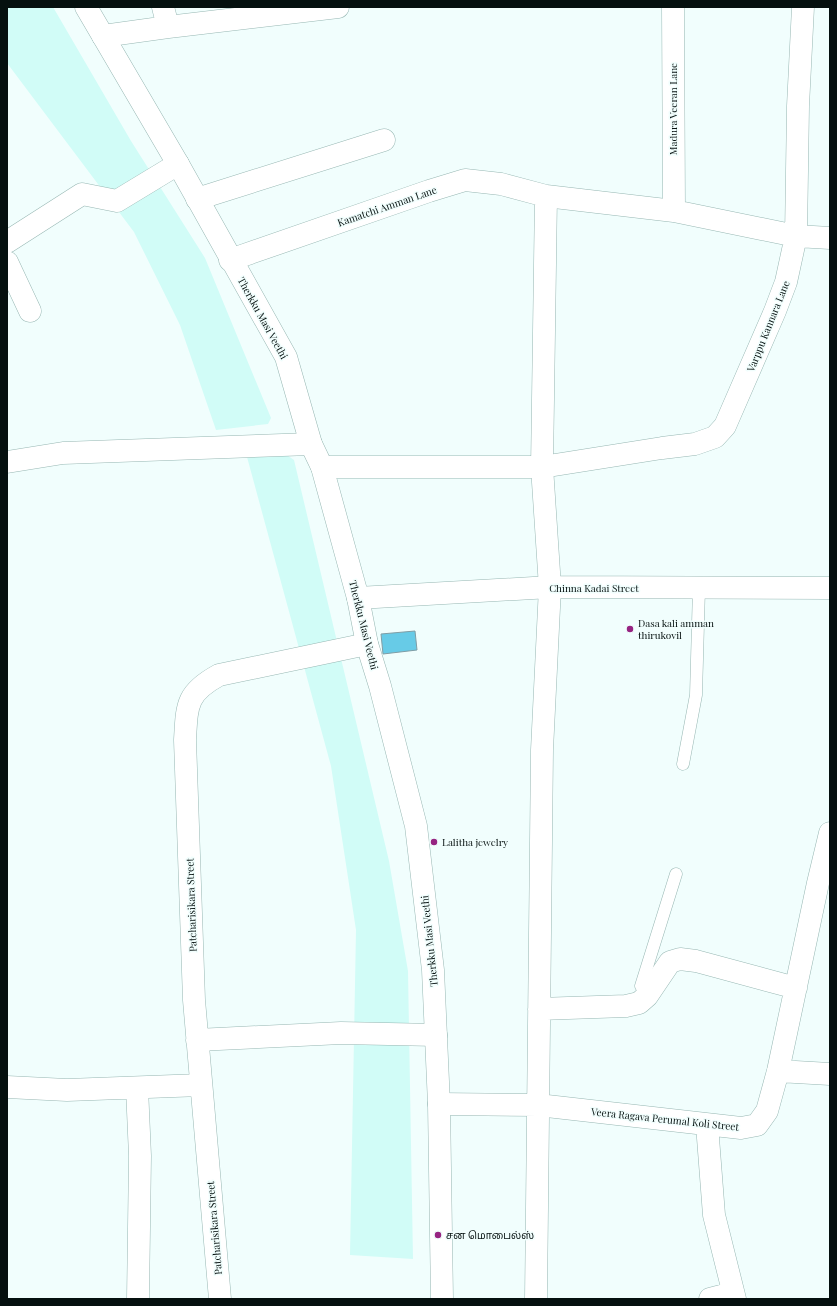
<svg xmlns="http://www.w3.org/2000/svg" width="837" height="1306" viewBox="0 0 837 1306" font-family="'Playfair Display','Noto Sans Tamil',serif">
<style>
.built{fill:#d1fcf7}
.building{fill:#67cbe7;stroke:#809da5}
.lines{fill:none;stroke-linecap:round;stroke-linejoin:round}
.lane-casing{stroke:#97b7b3;stroke-width:13}
.street-casing{stroke:#97b7b3;stroke-width:23}
.secondary-casing{stroke:#97b7b3;stroke-width:23}
.lane{stroke:#fff;stroke-width:12}
.street{stroke:#fff;stroke-width:22}
.secondary{stroke:#fff;stroke-width:22}
.poi-dot{fill:#962482;stroke:#f1fefd;stroke-width:1.5}
.labels{text-anchor:middle;stroke-width:3;stroke-linejoin:round;paint-order:stroke}
.street-label{font-size:10px;fill:#05100f;stroke:#f1fefd}
.poi-label{font-size:10px;fill:#05100f;stroke:#f1fefd;text-anchor:start}
</style>
<rect width="100%" height="100%" fill="#f1fefd"/>
<path class="built" d="M 7,7 L 53,7 L 131,141 L 205,258 L 271,418 L 268,424 L 216,430 L 180,325 L 134,232 L 7,63 Z
M 284,453 L 294,460 L 389,861 L 408,971 L 413,1259 L 350,1255 L 356,930 L 331,766 L 247,457 Z"/>
<path class="building" d="M 415,631 L 417,650 L 383,654 L 381,634 Z"/>
<g class="lines">
<g class="lane-casing">
<path id="lane" d="M 683,764 L 696,695 L 699,588
M 647,996 L 641,986 L 676,874"/>
</g>
<g class="street-casing">
<path id="street" d="M 163,7 L 168,27
M 673,7 L 674,211
M 803,7 L 798,106 L 796,236 L 786,282 L 775,311 L 725,426 L 715,437 L 695,444 L 662,448 L 542,467 L 546,196 L 674,211 L 796,236 L 830,238
M 103,36 L 168,27 L 338,7
M 197,199 L 384,140
M 7,242 L 82,194 L 117,201 L 178,164
M 230,260 L 429,191 L 465,180 L 501,184 L 546,196
M 7,262 L 30,311
M 7,462 L 63,453 L 311,444
M 322,467 L 542,467 L 550,587 L 542,750 L 536,1299
M 358,598 L 550,587 L 830,588
M 539,1009 L 626,1006 L 639,1003 L 647,996 L 670,962 L 680,959 L 696,961 L 796,988
M 197,1040 L 341,1033 L 436,1035
M 778,1071 L 830,1074
M 7,1087 L 67,1090 L 201,1085
M 137,1088 L 140,1156 L 138,1299
M 439,1104 L 538,1105 L 741,1128 L 757,1125 L 767,1111 L 778,1071 L 818,883 L 830,833
M 707,1125 L 714,1215 L 735,1299
M 220,1299 L 194,1000 L 185,740 C 187,705 186,693 219,675 L 367,644
M 710,1299 L 733,1293"/>
</g>
<g class="secondary-casing">
<path id="secondary" d="M 86,7 L 178,164 L 286,357 L 311,444 L 322,467 L 358,598 L 367,644 L 380,686 L 416,826 L 433,970 L 439,1104 L 442,1299"/>
</g>
<use href="#lane" class="lane"/>
<use href="#street" class="street"/>
<use href="#secondary" class="secondary"/>
</g>
<g class="poi-dot">
<circle cx="630" cy="629" r="4"/>
<circle cx="434" cy="842" r="4"/>
<circle cx="438" cy="1235" r="4"/>
</g>
<g class="labels">
<g class="street-label">
<text transform="translate(673 109) rotate(-90)" y="4">Madura Veeran Lane</text>
<text transform="translate(387 206) rotate(-19)" y="4">Kamatchi Amman Lane</text>
<text transform="translate(263 318) rotate(61)" y="4">Therkku Masi Veethi</text>
<text transform="translate(768 326) rotate(-68)" y="4">Varppu Kannara Lane</text>
<text x="594" y="592">Chinna Kadai Street</text>
<text transform="translate(364 625) rotate(76)" y="4">Therkku Masi Veethi</text>
<text transform="translate(191 905) rotate(-92)" y="4">Patcharisikara Street</text>
<text transform="translate(429 941) rotate(-96)" y="4">Therkku Masi Veethi</text>
<text transform="translate(665 1119) rotate(6)" y="4">Veera Ragava Perumal Koli Street</text>
<text transform="translate(214 1228) rotate(-95)" y="4">Patcharisikara Street</text>
</g>
<g class="poi-label">
<text x="638" y="627">Dasa kali amman<tspan x="638" dy="12">thirukovil</tspan></text>
<text x="442" y="846">Lalitha jewelry</text>
<text x="446" y="1239">சன மொபைல்ஸ்</text>
</g>
</g>
<rect width="837" height="1306" fill="none" stroke="#05100f" stroke-width="16"/>
</svg>
